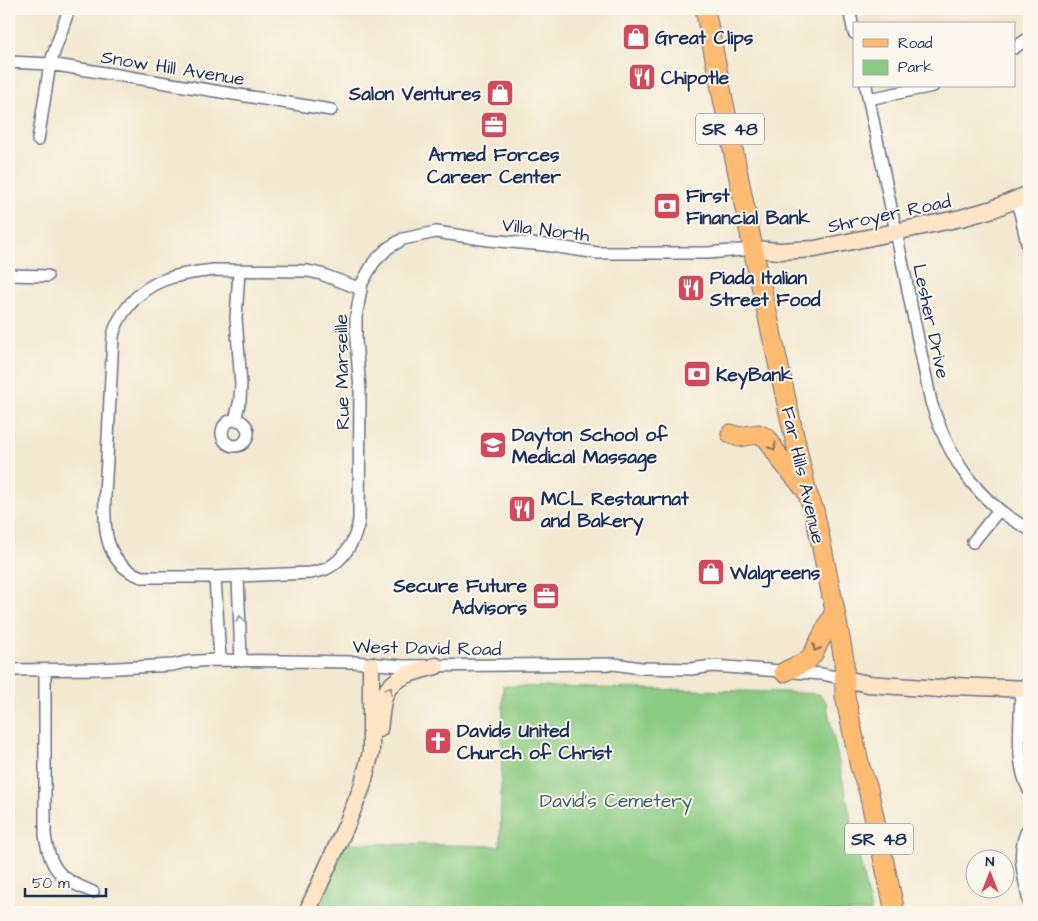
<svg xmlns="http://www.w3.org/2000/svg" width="1038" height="921" viewBox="0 0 1038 921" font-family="'Architects Daughter',sans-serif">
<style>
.green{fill:#8acb82;stroke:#527d70}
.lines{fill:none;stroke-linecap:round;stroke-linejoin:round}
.street-casing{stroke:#677086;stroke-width:14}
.secondary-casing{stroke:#677086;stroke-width:19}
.primary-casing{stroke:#677086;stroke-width:21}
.street{stroke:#fff;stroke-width:11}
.secondary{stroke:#ffe4c6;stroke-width:16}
.primary{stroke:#febb71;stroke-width:19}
.oneway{stroke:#816e67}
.oneway2{stroke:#8d97ae}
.oneway3{stroke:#8d8a92}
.labels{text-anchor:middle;stroke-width:4;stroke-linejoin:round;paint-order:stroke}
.shield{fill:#fbf7ec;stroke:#5e6b89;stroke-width:1}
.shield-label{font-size:18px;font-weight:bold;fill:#1b2f5e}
.poi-label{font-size:19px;font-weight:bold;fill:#1b2f5e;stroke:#fbf7ec;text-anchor:start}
.street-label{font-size:19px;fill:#1b2f5e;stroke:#fbf7ec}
.park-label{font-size:19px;fill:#3c5e69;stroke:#fbf7ec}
</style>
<rect width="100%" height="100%" fill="#fbf7ec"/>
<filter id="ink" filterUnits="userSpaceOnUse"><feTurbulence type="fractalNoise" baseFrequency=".02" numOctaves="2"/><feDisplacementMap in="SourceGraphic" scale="10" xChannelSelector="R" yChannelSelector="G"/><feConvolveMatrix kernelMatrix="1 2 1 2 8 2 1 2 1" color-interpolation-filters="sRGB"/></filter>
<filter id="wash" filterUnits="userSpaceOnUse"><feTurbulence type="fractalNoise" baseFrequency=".0096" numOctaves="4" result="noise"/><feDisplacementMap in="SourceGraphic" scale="20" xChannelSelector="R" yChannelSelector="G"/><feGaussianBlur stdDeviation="1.12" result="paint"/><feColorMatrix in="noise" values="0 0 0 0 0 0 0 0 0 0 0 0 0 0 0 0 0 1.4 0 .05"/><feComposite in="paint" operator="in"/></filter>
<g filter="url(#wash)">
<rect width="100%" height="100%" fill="#f3e8d0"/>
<path class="green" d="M 503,686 L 784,692 L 819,694 L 826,702 L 871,912 L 307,912 L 338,843 L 500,846 Z"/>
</g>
<g filter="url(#ink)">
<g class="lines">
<g class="street-casing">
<path id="street" d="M 849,9 L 854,33
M 1014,48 L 1029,38
M 9,62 L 50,64 L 331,110
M 866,86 L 931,402 C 948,456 976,502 1029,529
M 868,99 L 933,86
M 38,140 L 50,64 L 69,9
M 1017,199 L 1029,252
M 9,275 L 47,276
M 361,289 L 321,274 L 308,271 L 214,270 C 179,274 149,278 127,308 C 120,317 115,325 113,336 C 111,377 109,418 107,459 C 106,483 101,525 110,547 C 116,562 127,572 142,577 L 215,577 L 310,573 C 315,572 321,571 326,569 C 344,560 356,540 359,520 L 360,390 L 356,340 L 356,317 L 362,283 L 374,262 L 388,248 L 403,239 L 436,232 L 489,240 L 545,245 L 598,253 L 708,253 L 753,249
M 235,420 L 240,400 L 241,384 L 236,318 L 239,271
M222 433a13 13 0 1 1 26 0a13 13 0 1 1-26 0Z
M 973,542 L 999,510
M 238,576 L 241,661
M 215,577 L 220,660
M 9,670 L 99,669 L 173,665 L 186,662 L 213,660 L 353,662 L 403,666 L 614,664 L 641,668 L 691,669 L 713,666 L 822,674 L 845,679
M 45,670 L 45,835 C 50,871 61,879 93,892
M 1021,688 C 1021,720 1014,762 1029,790
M 1029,827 C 1015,851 1024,876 1029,902"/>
</g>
<g class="secondary-casing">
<path id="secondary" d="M 753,249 L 780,251 L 815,249 L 961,218 L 993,209 L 1029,194
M 845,679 L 868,684 L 939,689 L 952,686 L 1029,689
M 379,729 C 381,718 381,704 385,694 C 394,675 418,671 436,666
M 307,912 L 346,826 L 362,787 L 371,752 L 371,665"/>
</g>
<g class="primary-casing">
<path id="primary" d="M 705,9 L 753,249 L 789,413 L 807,493 L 814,510 L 835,611 L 844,660 L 845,696 L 860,767 L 868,789 L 895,912
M 731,434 L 739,437 L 758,434 L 767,438 L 781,460 L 805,489
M 784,672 L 807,661 L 813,654 L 835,611"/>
</g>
<use href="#street" class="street"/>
<use href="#secondary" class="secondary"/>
<use href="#primary" class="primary"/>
</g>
<defs><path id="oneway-chevron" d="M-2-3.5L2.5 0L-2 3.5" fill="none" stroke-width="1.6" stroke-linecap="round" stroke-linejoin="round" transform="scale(1.25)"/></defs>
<g class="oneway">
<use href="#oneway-chevron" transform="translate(773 447) rotate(58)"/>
<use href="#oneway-chevron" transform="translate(816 648) rotate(120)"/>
</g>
<use class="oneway2" href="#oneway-chevron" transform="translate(240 619) rotate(-92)"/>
<use class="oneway3" href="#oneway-chevron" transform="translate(389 690) rotate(-55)"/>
</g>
<defs>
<g id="shop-square" transform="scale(1.4375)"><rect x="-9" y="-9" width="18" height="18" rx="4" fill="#d1495b" stroke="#fbf7ec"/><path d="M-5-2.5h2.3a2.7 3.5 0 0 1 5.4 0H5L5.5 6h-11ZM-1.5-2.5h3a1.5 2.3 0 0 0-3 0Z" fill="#fff"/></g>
<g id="restaurant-square" transform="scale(1.4375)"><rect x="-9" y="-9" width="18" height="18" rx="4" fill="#d1495b" stroke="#fbf7ec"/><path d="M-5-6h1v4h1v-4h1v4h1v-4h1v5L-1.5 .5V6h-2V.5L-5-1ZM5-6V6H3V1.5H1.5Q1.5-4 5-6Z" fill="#fff"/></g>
<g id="office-square" transform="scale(1.4375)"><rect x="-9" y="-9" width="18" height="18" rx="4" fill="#d1495b" stroke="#fbf7ec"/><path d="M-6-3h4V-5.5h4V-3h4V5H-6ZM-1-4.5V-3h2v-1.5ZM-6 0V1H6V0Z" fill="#fff"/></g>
<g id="bank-square" transform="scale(1.4375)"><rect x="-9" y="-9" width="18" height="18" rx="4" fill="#d1495b" stroke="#fbf7ec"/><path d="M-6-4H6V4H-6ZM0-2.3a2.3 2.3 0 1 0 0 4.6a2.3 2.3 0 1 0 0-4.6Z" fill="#fff"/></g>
<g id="school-square" transform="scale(1.4375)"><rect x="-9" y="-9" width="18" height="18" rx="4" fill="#d1495b" stroke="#fbf7ec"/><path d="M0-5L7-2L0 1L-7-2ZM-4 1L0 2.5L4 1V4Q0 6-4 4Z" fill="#fff"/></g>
<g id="church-square" transform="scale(1.4375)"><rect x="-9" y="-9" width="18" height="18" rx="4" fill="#d1495b" stroke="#fbf7ec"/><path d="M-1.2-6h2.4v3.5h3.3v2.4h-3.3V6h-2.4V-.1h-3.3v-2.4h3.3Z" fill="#fff"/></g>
</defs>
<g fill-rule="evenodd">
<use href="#shop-square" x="636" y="37"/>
<use href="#restaurant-square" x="642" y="77"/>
<use href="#shop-square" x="500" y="93"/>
<use href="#office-square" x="494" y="125"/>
<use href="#bank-square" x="667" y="206"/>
<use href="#restaurant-square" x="691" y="288"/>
<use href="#bank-square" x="697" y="374"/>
<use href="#school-square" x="493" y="445"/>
<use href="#restaurant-square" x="522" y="509"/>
<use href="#shop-square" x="711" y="572"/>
<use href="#office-square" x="546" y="596"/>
<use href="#church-square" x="438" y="741"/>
</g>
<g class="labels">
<g class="shield">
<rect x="696" y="113.5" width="68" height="31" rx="4"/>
<rect x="845" y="823.5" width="68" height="31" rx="4"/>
</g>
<g class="shield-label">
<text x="730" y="135">SR 48</text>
<text x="879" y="845">SR 48</text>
</g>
<g class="poi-label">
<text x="655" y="44">Great Clips</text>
<text x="661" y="84">Chipotle</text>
<text x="481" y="100" text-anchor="end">Salon Ventures</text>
<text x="494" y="161" text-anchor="middle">Armed Forces<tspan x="494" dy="22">Career Center</tspan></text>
<text x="686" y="202">First<tspan x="686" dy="22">Financial Bank</tspan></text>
<text x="710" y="284">Piada Italian<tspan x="710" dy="22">Street Food</tspan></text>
<text x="716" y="381">KeyBank</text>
<text x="512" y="441">Dayton School of<tspan x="512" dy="22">Medical Massage</tspan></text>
<text x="541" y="505">MCL Restaurnat<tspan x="541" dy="22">and Bakery</tspan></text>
<text x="730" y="579">Walgreens</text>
<text x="527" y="592" text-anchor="end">Secure Future<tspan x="527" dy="22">Advisors</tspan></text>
<text x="457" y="737">Davids United<tspan x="457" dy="22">Church of Christ</tspan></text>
</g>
<g class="street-label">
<text transform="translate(173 67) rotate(9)" y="7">Snow Hill Avenue</text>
<text transform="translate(889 213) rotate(-12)" y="7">Shroyer Road</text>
<text transform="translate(546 229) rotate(7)" y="7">Villa North</text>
<text transform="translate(932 321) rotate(78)" y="7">Lesher Drive</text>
<text transform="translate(341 372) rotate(-91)" y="7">Rue Marseille</text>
<text transform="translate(804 475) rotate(77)" y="7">Far Hills Avenue</text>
<text transform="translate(427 647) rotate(1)" y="7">West David Road</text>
</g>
<g class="park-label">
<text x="616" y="807">David's Cemetery</text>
</g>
</g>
<rect width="1038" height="921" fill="none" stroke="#fbf7ec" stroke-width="30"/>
<rect x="853" y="22" width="162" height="65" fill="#fbf7ec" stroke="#a1a7b3"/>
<rect x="863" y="39" width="25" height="8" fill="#febb71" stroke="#a1a7b3"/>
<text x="898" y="48" font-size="15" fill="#1b2f5e">Road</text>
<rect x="863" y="60" width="25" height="15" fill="#8acb82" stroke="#a1a7b3"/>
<text x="898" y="72" font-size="15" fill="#1b2f5e">Park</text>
<g transform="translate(990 874)"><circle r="24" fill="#fbf7ec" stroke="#a1a7b3"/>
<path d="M0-4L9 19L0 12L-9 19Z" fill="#d1495b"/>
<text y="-8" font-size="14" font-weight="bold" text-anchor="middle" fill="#1b2f5e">N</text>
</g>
<path d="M25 888v8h81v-8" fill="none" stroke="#1b2f5e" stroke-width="2.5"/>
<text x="32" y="888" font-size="15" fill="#1b2f5e" stroke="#fbf7ec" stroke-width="4" paint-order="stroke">50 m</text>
</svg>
